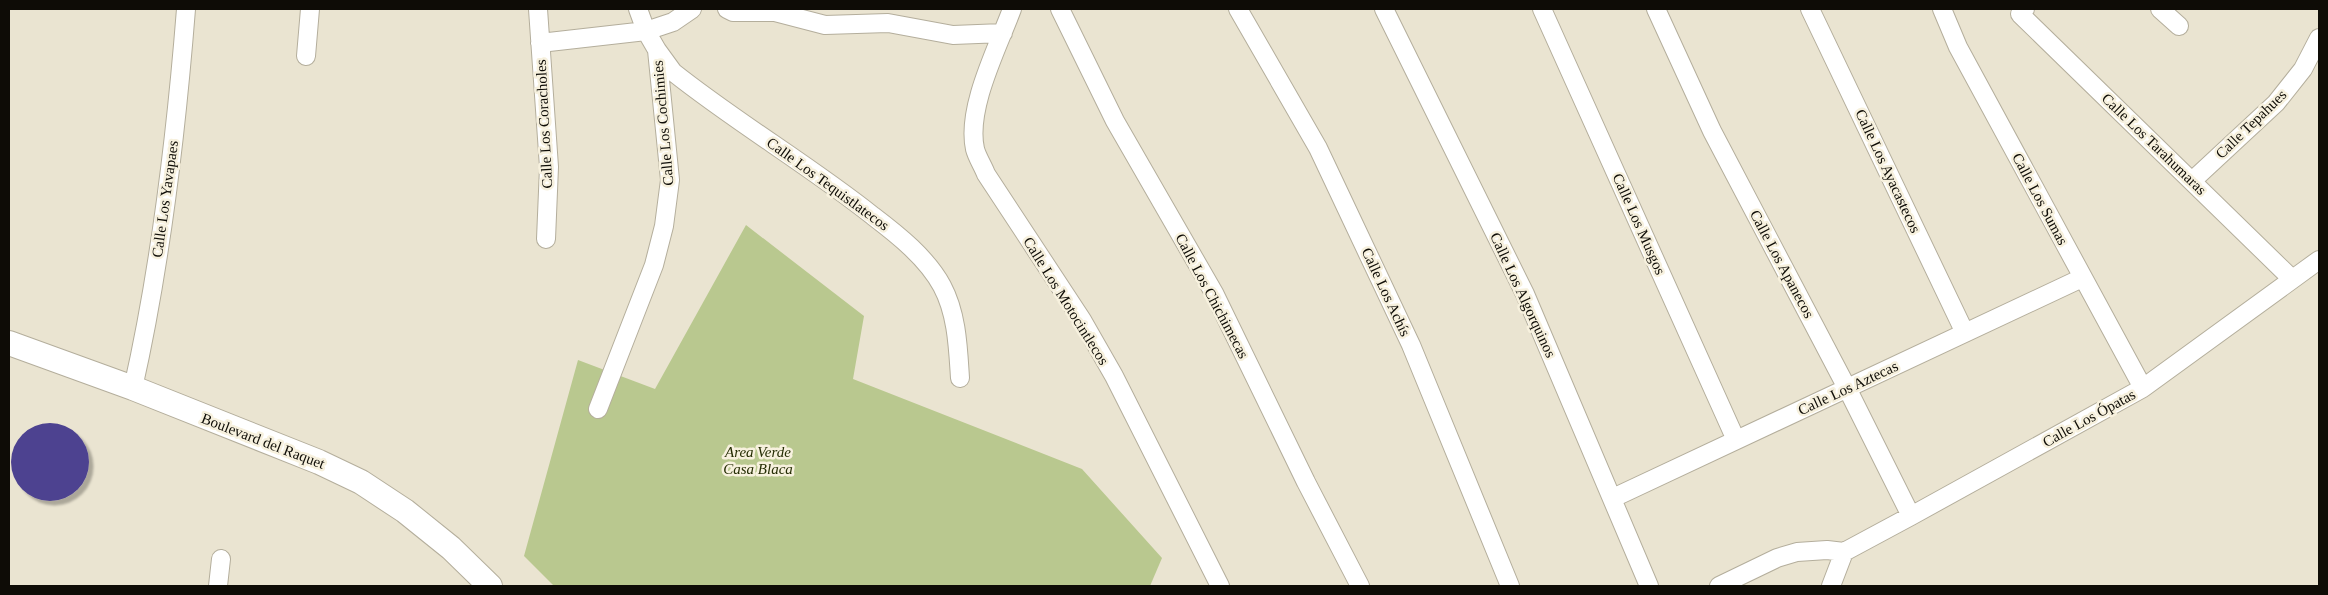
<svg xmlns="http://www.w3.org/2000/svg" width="2328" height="595" viewBox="0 0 2328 595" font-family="'Times New Roman',serif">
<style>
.green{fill:#b9c88f}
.building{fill:#4d4290;filter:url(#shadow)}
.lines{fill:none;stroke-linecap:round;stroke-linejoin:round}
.street-casing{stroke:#b4ae9c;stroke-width:20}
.secondary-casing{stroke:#b4ae9c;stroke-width:26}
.street{stroke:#fff;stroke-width:18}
.secondary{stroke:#fff;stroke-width:24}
.labels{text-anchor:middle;stroke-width:5;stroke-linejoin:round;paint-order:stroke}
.street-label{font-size:15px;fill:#0e0c06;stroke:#f7f1de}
.park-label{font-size:15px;font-style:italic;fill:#252d04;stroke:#f7f1de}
</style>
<defs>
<filter id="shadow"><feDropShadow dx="4.5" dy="4.5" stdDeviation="1" flood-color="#0004"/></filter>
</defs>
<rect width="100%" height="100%" fill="#eae4d1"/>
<path class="green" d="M 746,225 L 864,316 L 853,379 L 1082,469 L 1162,558 L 1150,586 L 554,586 L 524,556 L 578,360 L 655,389 Z"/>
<path class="building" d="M11 462a39 39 0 1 1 78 0a39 39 0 1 1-78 0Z"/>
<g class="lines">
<g class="street-casing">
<path id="street" d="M 538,9 L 549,167 L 546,239
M 727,9 L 733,12 L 775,12 L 825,25 L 888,23 L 953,35 L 1003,33
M 1012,9 C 998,47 966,108 975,149 C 977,157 983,166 986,174 L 1082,320 L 1114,376 L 1220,586
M 1060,9 L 1115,121 L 1214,293 L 1306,482 L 1360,586
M 1238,9 L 1318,148 L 1411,345 L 1510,586
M 1384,9 L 1525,294 L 1649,586
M 1542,9 L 1736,440
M 1656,9 L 1712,131 L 1847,388 L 1911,516
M 1810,9 L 1965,333
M 1942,9 L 1958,47 L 2143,388
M 2025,9 L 2020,14 L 2292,279
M 2160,9 L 2179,26
M 540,43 L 646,31 L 673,22 L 692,9
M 657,50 L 673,72 C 737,123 809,165 873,216 C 898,235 927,258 942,286 C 957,314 958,347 960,378
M 306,56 L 310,9
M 2192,181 L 2276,103 L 2303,69 L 2319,38
M 133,388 C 161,264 176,136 186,9
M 598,409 L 654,265 L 664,226 L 670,180 L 657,50 L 646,31 L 638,9
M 1613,498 L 2082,278
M 218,586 L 221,559
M 1719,586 L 1777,558 L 1797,552 L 1827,550 L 1844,552 L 1911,516 L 2143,388 L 2319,260
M 1831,586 L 1844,552"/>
</g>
<g class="secondary-casing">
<path id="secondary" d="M 9,343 L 133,388 L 319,462 L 361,482 L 405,511 L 451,548 L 490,586"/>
</g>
<use href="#street" class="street"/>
<use href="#secondary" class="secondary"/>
</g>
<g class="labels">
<g class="street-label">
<text transform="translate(663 123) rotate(-95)" y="5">Calle Los Cochimies</text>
<text transform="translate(544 124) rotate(-93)" y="5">Calle Los Coracholes</text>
<text transform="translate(2251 124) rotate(-44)" y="5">Calle Tepahues</text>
<text transform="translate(2154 144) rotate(44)" y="5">Calle Los Tarahumaras</text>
<text transform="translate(1888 171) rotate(65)" y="5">Calle Los Ayacastecos</text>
<text transform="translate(828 184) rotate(36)" y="5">Calle Los Tequistlatecos</text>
<text transform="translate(165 199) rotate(-82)" y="5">Calle Los Yavapaes</text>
<text transform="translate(2040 199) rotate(62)" y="5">Calle Los Sumas</text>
<text transform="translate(1639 224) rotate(66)" y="5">Calle Los Musgos</text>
<text transform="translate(1782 264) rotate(62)" y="5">Calle Los Apanecos</text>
<text transform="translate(1386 292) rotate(65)" y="5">Calle Los Achís</text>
<text transform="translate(1523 295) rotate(65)" y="5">Calle Los Algorquinos</text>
<text transform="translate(1212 296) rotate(62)" y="5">Calle Los Chichimecas</text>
<text transform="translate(1066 301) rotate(58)" y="5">Calle Los Motocintlecos</text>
<text transform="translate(1848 388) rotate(-25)" y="5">Calle Los Aztecas</text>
<text transform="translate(2089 418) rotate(-29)" y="5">Calle Los Ópatas</text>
<text transform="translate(263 441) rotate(21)" y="5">Boulevard del Raquet</text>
</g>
<g class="park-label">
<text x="758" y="457">Area Verde<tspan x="758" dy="17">Casa Blaca</tspan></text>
</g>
</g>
<rect width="2328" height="595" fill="none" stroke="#0e0c06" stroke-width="20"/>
</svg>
